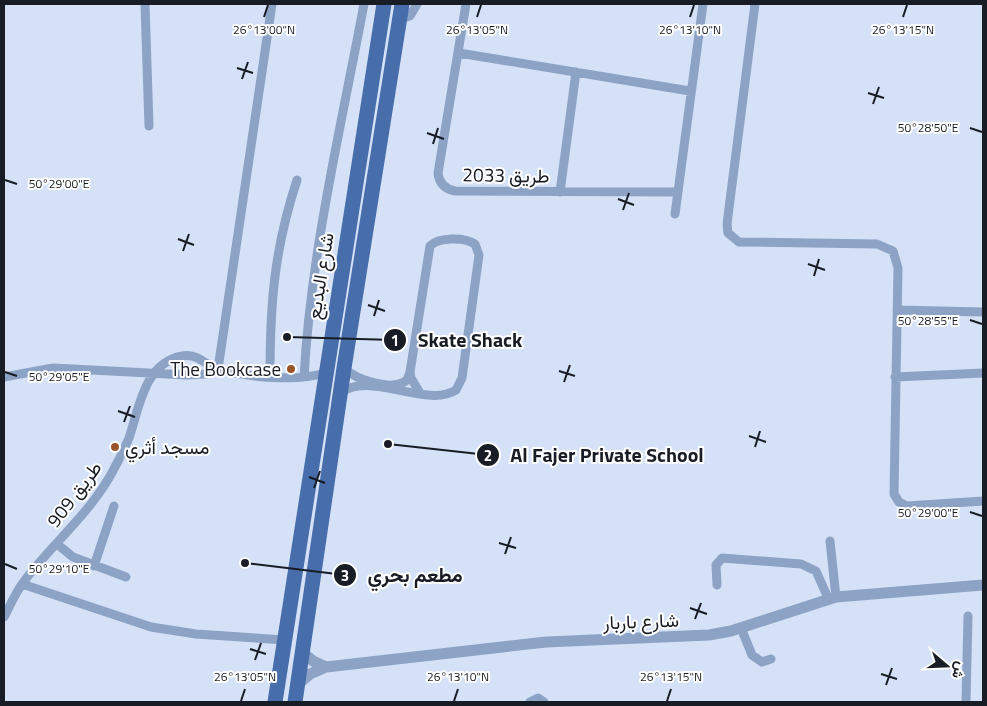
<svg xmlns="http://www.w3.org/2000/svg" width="987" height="706" viewBox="0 0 987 706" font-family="'Titillium Web',Vazirmatn,sans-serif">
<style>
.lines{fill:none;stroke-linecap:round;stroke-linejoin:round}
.minor{stroke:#8da3c5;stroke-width:9}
.tertiary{stroke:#8da3c5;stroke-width:11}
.primary{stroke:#476daa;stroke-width:15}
.ticks{fill:none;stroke:#181c24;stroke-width:2}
.poi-dot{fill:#9a542a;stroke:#fff;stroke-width:2}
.labels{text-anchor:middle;stroke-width:4;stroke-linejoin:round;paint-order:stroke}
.street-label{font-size:19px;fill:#181c24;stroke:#fff}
.poi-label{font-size:19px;fill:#181c24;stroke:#fff;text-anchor:end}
.ticks-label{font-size:12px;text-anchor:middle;fill:#181c24;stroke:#fff;stroke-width:4;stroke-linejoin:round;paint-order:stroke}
.leader{fill:none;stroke:#181c24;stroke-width:2}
.callout-dot{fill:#181c24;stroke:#fff;stroke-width:2}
.mark-label{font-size:15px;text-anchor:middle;font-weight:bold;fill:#fff}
.callout-label{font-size:20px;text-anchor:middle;font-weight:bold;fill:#181c24;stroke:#fff;stroke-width:4;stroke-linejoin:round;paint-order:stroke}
</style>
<rect width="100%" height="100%" fill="#d4e1f7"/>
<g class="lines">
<path class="minor" d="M 145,4 L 149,126
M 466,4 L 438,173 C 439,183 445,189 455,191 L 677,192
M 755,4 L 727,224 L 728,233 L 739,242 L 877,244 L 893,251 L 898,268 L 894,494 L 899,502 L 907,506 L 983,501
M 400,19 L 410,16 L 417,4
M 459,53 L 690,91
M 560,192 L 576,72
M 675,214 L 703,4
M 897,310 L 983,312
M 410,372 L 411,378 L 420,393
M 4,377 L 53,368 L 187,375 L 205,374 L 218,369 L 272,4
M 270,377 C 270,304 274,250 297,180
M 304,377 C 311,251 341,127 364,4
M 895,377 L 983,373
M 341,393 C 368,370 427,409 456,390 L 462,378 L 479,255 L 475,244 C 464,237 439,237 430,246 L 410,372 L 407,380 C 393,392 356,380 344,368
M 830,541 L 836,597
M 57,544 L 73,557 L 126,577
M 94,566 L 114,506
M 22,584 L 151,627 L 196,634 L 285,640
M 717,585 L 716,565 L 722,558 L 801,564 L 816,571 L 828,598
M 4,617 C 10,606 15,594 22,584 C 52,543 93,512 116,465 C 121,456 125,447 129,438 C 139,409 144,363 182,356 C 198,353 206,366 220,370 C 249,377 296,382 325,373
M 741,628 L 752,655 L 762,662 L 771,659
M 530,702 L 538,698 L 544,702
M 966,702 L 968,616"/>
<path class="tertiary" d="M 302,652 L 313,661 L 326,667
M 297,685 L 310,674 L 326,667 L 546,642 L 709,635 L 731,631 L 836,597 L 983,585"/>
<path class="primary" d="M 275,702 L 384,4
M 295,702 L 344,368 L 402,4"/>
</g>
<path class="ticks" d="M 264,17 L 268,5M 477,17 L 481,5M 690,17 L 694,5M 903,17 L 907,5M 237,68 L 253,73M 242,79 L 248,62M 868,93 L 884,98M 873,104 L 879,87M 970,128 L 982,132M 427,133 L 444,139M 433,144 L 438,128M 5,180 L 17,184M 618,199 L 634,205M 623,210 L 629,193M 178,239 L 194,245M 183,251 L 189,234M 808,264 L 825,270M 814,276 L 819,259M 368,305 L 385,311M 374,316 L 379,300M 970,320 L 982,324M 559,371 L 575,376M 5,372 L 17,376M 564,382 L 570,365M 118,411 L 135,417M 124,422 L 130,406M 749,436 L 766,442M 755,447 L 760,431M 309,477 L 325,483M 314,488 L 320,471M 970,512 L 982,516M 499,543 L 516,548M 505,554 L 511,537M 5,564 L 17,569M 690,608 L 707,614M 695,619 L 701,603M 250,649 L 266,654M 255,660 L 261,643M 881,674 L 897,679M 886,685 L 892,668M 241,701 L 245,689M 454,701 L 458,689M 667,701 L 671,689"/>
<g class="poi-dot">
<circle cx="291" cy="369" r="5"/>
<circle cx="115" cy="447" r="5"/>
</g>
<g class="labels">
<g class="street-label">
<text transform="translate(506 175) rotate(1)" y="7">طريق 2033</text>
<text transform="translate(320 276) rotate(-81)" y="7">شارع البديع</text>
<text transform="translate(74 494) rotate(-53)" y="7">طريق 909</text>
<text transform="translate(641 621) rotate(-2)" y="7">شارع باربار</text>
</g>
<g class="poi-label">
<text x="281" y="376">The Bookcase</text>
<text x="125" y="454" text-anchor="start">مسجد أثري</text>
</g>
</g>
<g class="ticks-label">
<text x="264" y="34">26°13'00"N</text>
<text x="477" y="34">26°13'05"N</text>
<text x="690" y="34">26°13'10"N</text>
<text x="903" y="34">26°13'15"N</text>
<text x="928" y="132">50°28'50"E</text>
<text x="59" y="188">50°29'00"E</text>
<text x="928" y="325">50°28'55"E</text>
<text x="59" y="381">50°29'05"E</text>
<text x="928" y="517">50°29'00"E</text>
<text x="59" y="573">50°29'10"E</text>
<text x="245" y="681">26°13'05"N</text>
<text x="458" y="681">26°13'10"N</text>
<text x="671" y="681">26°13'15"N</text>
</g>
<path class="leader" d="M287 337L395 340M388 444L488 455M245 563L345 575"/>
<g class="callout-dot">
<circle cx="287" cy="337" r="5"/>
<circle cx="388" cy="444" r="5"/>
<circle cx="245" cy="563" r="5"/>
<circle cx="395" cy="340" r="12"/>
<circle cx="488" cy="455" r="12"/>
<circle cx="345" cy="575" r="12"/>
</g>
<g class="mark-label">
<text x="395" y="346">1</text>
<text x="488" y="461">2</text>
<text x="345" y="581">3</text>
</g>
<g class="callout-label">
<text x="470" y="347">Skate Shack</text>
<text x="607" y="462">Al Fajer Private School</text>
<text x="415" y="582">مطعم بحري</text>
</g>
<rect width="987" height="706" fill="none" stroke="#181c24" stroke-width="10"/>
<g transform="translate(947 666) rotate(109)" stroke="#ffffff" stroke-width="4" paint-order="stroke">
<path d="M0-4L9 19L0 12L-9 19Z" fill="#181c24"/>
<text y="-8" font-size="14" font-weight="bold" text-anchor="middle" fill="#181c24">ش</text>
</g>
</svg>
